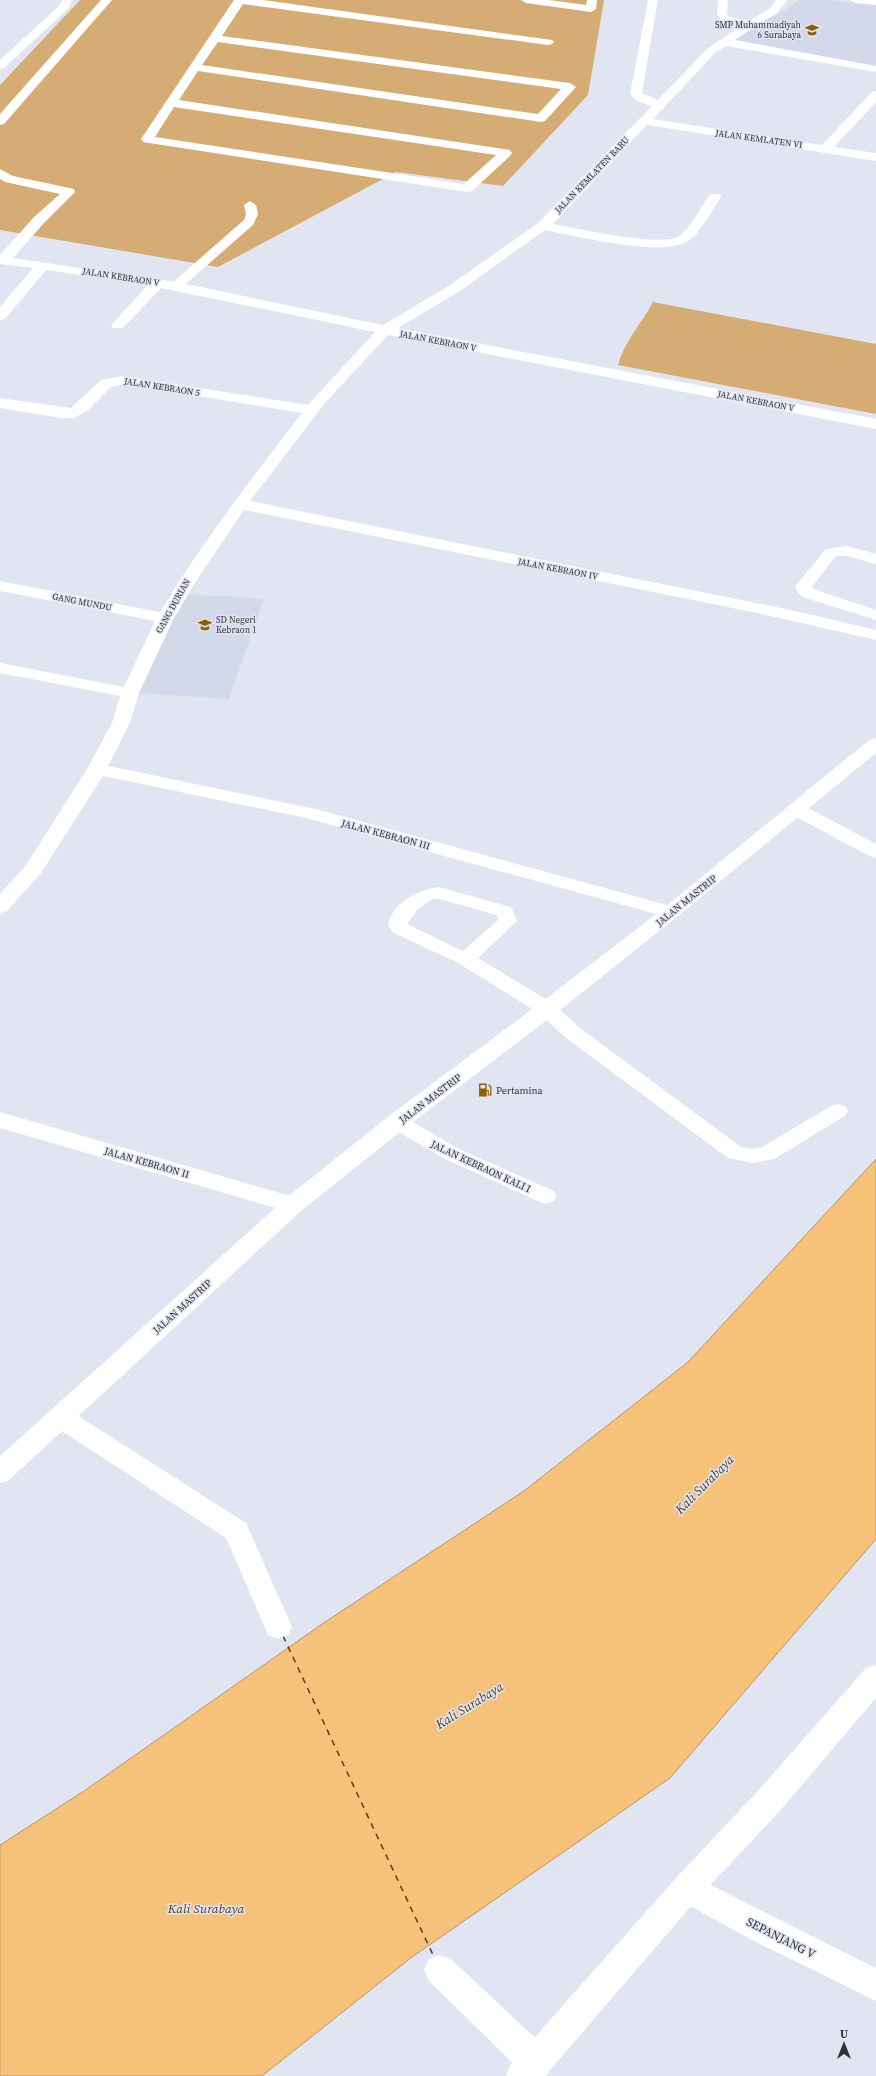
<svg xmlns="http://www.w3.org/2000/svg" width="876" height="2076" viewBox="0 0 876 2076" font-family="'Source Serif 4',serif">
<style>
.built{fill:#d3d8eb}
.green{fill:#d5ac74}
.water{fill:#f6c179;stroke:#bb9665}
.lines{fill:none;stroke-linecap:round;stroke-linejoin:round}
.ferry{stroke:#543d1e;stroke-width:1.5;stroke-dasharray:6 5.5;stroke-linecap:butt}
.lane{fill:#fff;fill-rule:evenodd}
.street{fill:#fff;fill-rule:evenodd}
.secondary{fill:#fff;fill-rule:evenodd}
.primary{fill:#fff;fill-rule:evenodd}
.labels{text-anchor:middle;stroke-width:3;stroke-linejoin:round;paint-order:stroke}
.far-poi-label{font-size:9px;fill:#303137;stroke:#e1e4f1;text-anchor:end}
.far-street-label{font-size:9px;fill:#303137;stroke:#e1e4f1}
.street-label{font-size:10px;fill:#303137;stroke:#e1e4f1}
.poi-label{font-size:10px;fill:#303137;stroke:#e1e4f1;text-anchor:start}
.near-street-label{font-size:12px;fill:#303137;stroke:#e1e4f1}
.near-water-label{font-size:13px;font-style:italic;fill:#543d1e;stroke:#e1e4f1}
</style>
<rect width="100%" height="100%" fill="#e1e4f1"/>
<path class="built" d="M 799,0 L 826,0 L 876,5 L 876,68 L 734,40 L 763,19 L 776,16 Z
M 170,593 L 264,599 L 229,699 L 125,692 L 142,650 Z"/>
<path class="green" d="M 80,0 L 604,0 L 588,95 L 503,186 L 396,172 L 218,267 L 0,230 L 0,85 Z
M 653,302 L 876,344 L 876,414 L 618,365 C 624,342 642,323 653,302 Z"/>
<path class="water" d="M 876,1159 L 876,1539 L 670,1778 L 412,1957 L 262,2076 L 0,2076 L 0,1845 L 84,1791 L 325,1622 L 524,1491 L 688,1362 Z"/>
<g class="lines">
<path class="ferry" d="M 283,1636 L 434,1957"/>
<path class="lane" d="M 250,201 L 256,205 L 258,214 L 253,225 L 180,289 L 172,289 L 170,286 L 172,283 L 244,220 L 246,214 L 244,205 Z
M 847,546 L 876,554 L 876,564 L 847,556 L 836,556 L 811,588 L 876,610 L 876,620 L 803,597 L 798,593 L 795,586 L 798,583 L 826,549 Z
M 0,663 L 130,688 L 136,689 L 138,693 L 136,697 L 130,698 L 0,673 Z
M 439,887 L 511,907 L 517,921 L 478,958 L 554,1004 L 580,1028 L 741,1147 L 753,1149 L 762,1147 L 831,1106 L 838,1104 L 845,1106 L 848,1111 L 845,1116 L 774,1159 L 753,1163 L 728,1158 L 566,1038 L 540,1014 L 458,963 L 392,932 L 388,925 C 392,903 419,889 439,887 ZM 432,899 L 439,899 L 497,915 L 498,920 L 463,951 L 407,924 L 418,909 Z
M 397,1115 L 404,1117 L 459,1149 L 554,1191 L 557,1196 L 554,1201 L 546,1204 L 538,1201 L 445,1159 L 390,1127 L 387,1122 L 390,1117 Z"/>
<path class="street" d="M 62,0 L 72,0 L 68,9 L 4,68 L 0,69 L 0,60 L 59,6 Z
M 101,0 L 112,0 L 4,124 L 0,125 L 0,114 Z
M 234,0 L 263,0 L 552,40 L 554,42 L 552,44 L 548,45 L 243,4 L 222,36 L 570,83 L 576,87 L 545,121 L 541,122 L 198,71 L 179,100 L 510,150 L 512,153 L 510,156 L 472,191 L 467,192 L 143,142 L 141,139 ZM 218,42 L 561,89 L 538,114 L 202,65 ZM 174,107 L 496,155 L 464,184 L 155,137 Z
M 521,0 L 549,0 L 586,5 L 587,0 L 597,0 L 596,9 L 591,12 L 526,3 Z
M 648,0 L 658,0 L 642,93 L 658,100 L 708,48 L 741,26 L 723,22 L 717,14 L 718,0 L 728,0 L 727,14 L 731,17 L 749,21 L 770,8 L 776,0 L 787,0 L 778,12 L 735,40 L 876,66 L 876,72 L 726,46 L 716,52 L 653,119 L 822,145 L 872,92 L 876,91 L 876,102 L 834,147 L 876,153 L 876,161 L 647,125 L 553,224 C 577,228 660,248 679,236 C 691,228 702,205 710,194 L 720,194 L 721,197 C 714,208 699,235 688,241 C 662,258 577,236 545,230 L 460,291 L 398,328 L 876,419 L 876,429 L 388,335 L 325,403 L 250,501 L 800,612 L 876,630 L 876,640 L 762,614 L 244,510 L 198,578 L 174,618 L 139,693 L 130,723 L 108,766 L 316,809 L 678,908 L 681,912 L 678,916 L 671,918 L 306,818 L 103,776 L 41,873 L 7,911 L 0,913 L 0,894 L 26,865 L 87,769 L 112,723 L 121,693 L 155,621 L 0,591 L 0,581 L 160,612 C 202,542 252,478 302,413 L 123,384 L 111,387 L 87,411 L 74,418 L 61,418 L 0,408 L 0,398 L 71,408 L 101,380 L 123,376 L 308,405 L 375,332 L 161,288 L 123,328 L 113,328 L 111,325 L 148,285 L 46,270 L 5,319 L 0,320 L 0,307 L 33,268 L 0,264 L 0,255 L 34,217 L 60,194 L 5,182 L 0,179 L 0,169 L 13,176 L 74,189 L 75,192 L 44,223 L 13,258 L 176,282 L 383,325 L 450,285 L 538,223 L 652,106 L 637,101 L 630,94 Z
M 850,0 L 876,0 L 876,5 L 855,3 Z
M 796,803 L 803,805 L 876,844 L 876,858 L 869,856 L 789,813 L 786,809 L 789,805 Z
M 60,1407 L 69,1410 L 246,1523 L 292,1627 L 288,1635 L 278,1639 L 268,1635 L 226,1538 L 51,1424 L 47,1417 L 51,1410 Z
M 687,1873 L 876,1968 L 876,2001 L 750,1939 L 676,1898 L 671,1888 L 676,1878 Z
M 440,1955 L 451,1959 L 548,2050 L 553,2062 L 548,2074 C 540,2076 532,2076 524,2074 L 429,1981 L 424,1970 L 429,1959 Z"/>
<path class="secondary" d="M 0,1112 L 301,1199 L 305,1205 L 301,1211 L 293,1213 L 0,1128 Z
M 876,1665 L 876,1698 L 779,1812 L 698,1898 L 545,2076 L 506,2076 L 511,2064 L 676,1878 L 757,1792 L 866,1668 Z"/>
<path class="primary" d="M 876,738 L 876,753 L 678,916 L 555,1014 L 405,1128 L 301,1211 L 9,1480 L 0,1483 L 0,1456 L 285,1199 L 389,1116 L 539,1004 L 664,908 L 869,740 Z"/>
</g>
<defs>
<g id="school-bare" transform="scale(1.08)"><path d="M0-5L7-2L0 1L-7-2ZM-4 1L0 2.5L4 1V4Q0 6-4 4Z" fill="#8e5e07" stroke="#e1e4f1" stroke-width="2.5" paint-order="stroke"/></g>
<g id="fuel-bare" transform="scale(1.08)"><path d="M-5.5-6h7V0h2V4h1.3V-2.5L3-4.5l.8-.8L6-3V5H2.5V1h-1V6h-7ZM-4.2-4.7v3.2H.2V-4.7Z" fill="#8e5e07" stroke="#e1e4f1" stroke-width="2.5" paint-order="stroke"/></g>
</defs>
<g fill-rule="evenodd">
<use href="#school-bare" x="812" y="30"/>
<use href="#school-bare" x="205" y="625"/>
<use href="#fuel-bare" x="485" y="1090"/>
</g>
<g class="labels">
<g class="far-poi-label">
<text x="801" y="28">SMP Muhammadiyah<tspan x="801" dy="10">6 Surabaya</tspan></text>
<text x="216" y="623" text-anchor="start">SD Negeri<tspan x="216" dy="10">Kebraon 1</tspan></text>
</g>
<g class="far-street-label">
<text transform="translate(759 139) rotate(8)" y="3">JALAN KEMLATEN VI</text>
<text transform="translate(592 175) rotate(-46)" y="3">JALAN KEMLATEN BARU</text>
<text transform="translate(121 277) rotate(9)" y="3">JALAN KEBRAON V</text>
<text transform="translate(438 341) rotate(11)" y="3">JALAN KEBRAON V</text>
<text transform="translate(162 387) rotate(9)" y="3">JALAN KEBRAON 5</text>
<text transform="translate(756 401) rotate(11)" y="3">JALAN KEBRAON V</text>
<text transform="translate(558 569) rotate(11)" y="3">JALAN KEBRAON IV</text>
<text transform="translate(82 602) rotate(11)" y="3">GANG MUNDU</text>
<text transform="translate(173 606) rotate(-61)" y="3">GANG DURIAN</text>
</g>
<g class="street-label">
<text transform="translate(386 834) rotate(15)" y="4">JALAN KEBRAON III</text>
<text transform="translate(686 900) rotate(-39)" y="4">JALAN MASTRIP</text>
<text transform="translate(430 1098) rotate(-37)" y="4">JALAN MASTRIP</text>
<text transform="translate(147 1162) rotate(16)" y="4">JALAN KEBRAON II</text>
<text transform="translate(481 1166) rotate(25)" y="4">JALAN KEBRAON KALI I</text>
<text transform="translate(182 1306) rotate(-42)" y="4">JALAN MASTRIP</text>
</g>
<g class="poi-label">
<text x="496" y="1094">Pertamina</text>
</g>
<g class="near-street-label">
<text transform="translate(781 1938) rotate(27)" y="4">SEPANJANG V</text>
</g>
<g class="near-water-label">
<text transform="translate(704 1484) rotate(-45)" y="5">Kali Surabaya</text>
<text transform="translate(469 1705) rotate(-32)" y="5">Kali Surabaya</text>
<text x="206" y="1913">Kali Surabaya</text>
</g>
</g>
<g transform="translate(844 2044)" stroke="#e1e4f1" stroke-width="3" paint-order="stroke">
<path d="M0-3L7 15L0 10L-7 15Z" fill="#303137"/>
<text y="-6" font-size="11" font-weight="bold" text-anchor="middle" fill="#303137">U</text>
</g>
</svg>
